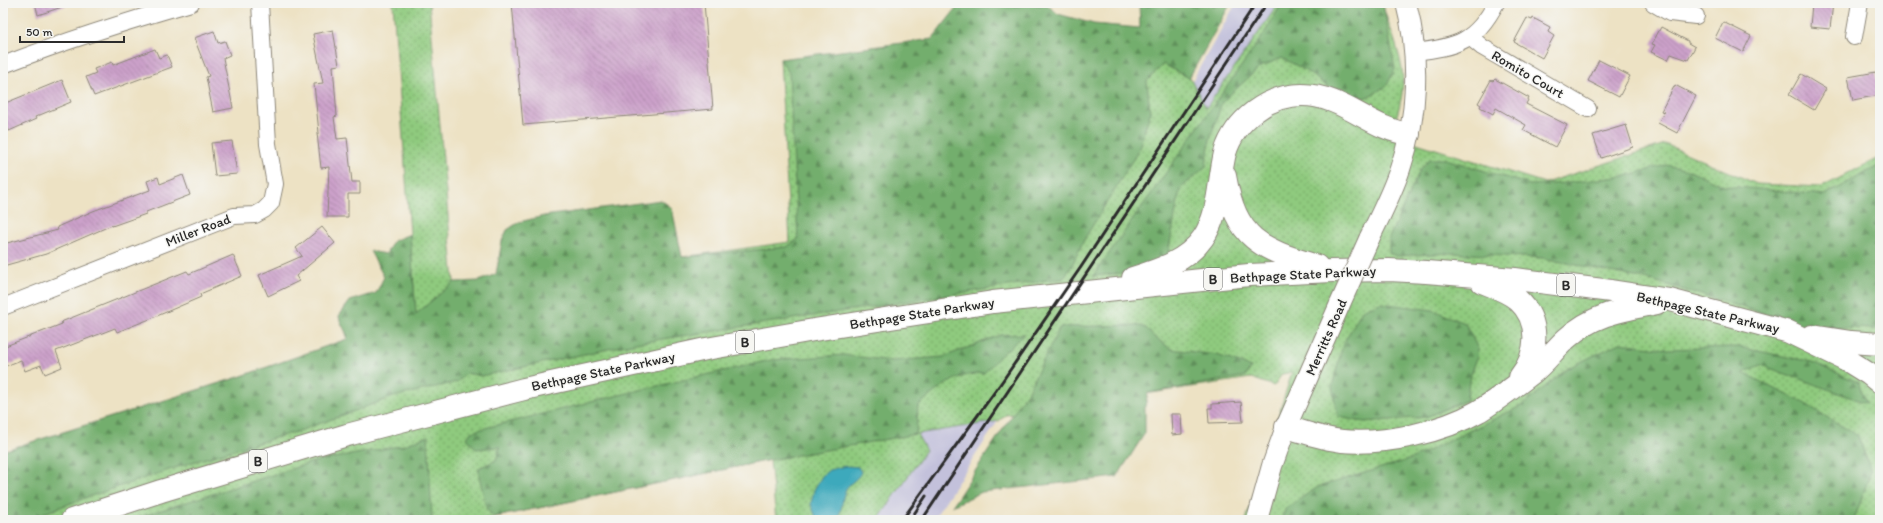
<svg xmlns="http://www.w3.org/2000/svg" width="1883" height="523" viewBox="0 0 1883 523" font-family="Itim,sans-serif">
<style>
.industrial{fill:#c3c1db}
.grass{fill:url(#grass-dots);stroke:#5d7a54}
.forest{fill:url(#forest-firs);stroke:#4f6c4c}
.water{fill:#3da9bc;stroke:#346a74}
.building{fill:url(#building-back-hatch)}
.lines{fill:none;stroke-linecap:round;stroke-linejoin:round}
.minor-casing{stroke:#8c8678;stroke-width:18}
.major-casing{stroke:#8c8678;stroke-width:22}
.highway-casing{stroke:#8c8678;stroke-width:24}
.minor{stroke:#fff;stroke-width:16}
.major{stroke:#fff;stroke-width:20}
.highway{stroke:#fff;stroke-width:22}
.rail{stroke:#2b2b2b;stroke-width:3}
.major-bridge-casing{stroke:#8c8678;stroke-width:22;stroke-linecap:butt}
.major-bridge{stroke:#fff;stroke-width:20}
.labels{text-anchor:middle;stroke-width:3;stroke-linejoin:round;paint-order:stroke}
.shield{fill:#f6f6f2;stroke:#686867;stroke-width:1}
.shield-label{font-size:13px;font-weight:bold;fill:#2b2b2b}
.street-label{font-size:14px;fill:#2b2b2b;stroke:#f6f6f2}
</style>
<defs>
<pattern id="grass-dots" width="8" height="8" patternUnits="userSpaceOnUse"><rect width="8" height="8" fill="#8fca7e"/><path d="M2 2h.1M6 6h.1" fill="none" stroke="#75a467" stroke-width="1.8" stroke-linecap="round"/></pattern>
<pattern id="forest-firs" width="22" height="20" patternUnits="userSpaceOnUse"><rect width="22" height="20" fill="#73ae6d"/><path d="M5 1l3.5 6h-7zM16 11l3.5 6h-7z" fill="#5f8e5a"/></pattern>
<pattern id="building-back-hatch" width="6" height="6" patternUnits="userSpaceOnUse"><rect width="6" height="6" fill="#cca1ca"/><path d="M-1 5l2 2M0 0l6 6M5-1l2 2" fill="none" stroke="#a683a4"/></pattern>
</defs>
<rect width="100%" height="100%" fill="#f6f6f2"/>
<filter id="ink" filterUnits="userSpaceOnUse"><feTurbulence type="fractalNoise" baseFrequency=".025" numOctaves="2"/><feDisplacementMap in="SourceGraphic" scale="8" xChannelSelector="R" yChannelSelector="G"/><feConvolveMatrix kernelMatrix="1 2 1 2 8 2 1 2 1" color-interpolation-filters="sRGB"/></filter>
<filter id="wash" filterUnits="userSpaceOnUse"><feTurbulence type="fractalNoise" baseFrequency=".012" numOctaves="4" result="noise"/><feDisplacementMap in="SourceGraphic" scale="16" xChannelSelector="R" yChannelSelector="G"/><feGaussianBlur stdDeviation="0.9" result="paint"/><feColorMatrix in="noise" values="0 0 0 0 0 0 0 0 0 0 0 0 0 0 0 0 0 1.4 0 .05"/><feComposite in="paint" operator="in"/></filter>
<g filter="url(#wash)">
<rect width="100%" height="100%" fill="#ede2c4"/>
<path class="industrial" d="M 1236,3 L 1279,3 L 1206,109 L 1192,81 Z
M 1060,327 L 933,520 L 878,520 L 926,450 L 916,434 Z"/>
<path class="grass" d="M 393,3 L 429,3 L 456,304 L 682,257 L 790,242 L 780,59 L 1164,27 L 1206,108 L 1279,3 L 1382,3 C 1389,27 1404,59 1403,84 C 1402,102 1396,119 1391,135 L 1545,183 L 1665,144 L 1757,184 L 1822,187 L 1880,157 L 1880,520 L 1246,520 L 1292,372 L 1282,374 L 1274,386 L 1251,378 L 1006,415 L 999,421 L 917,434 L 926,450 L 878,520 L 776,520 L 770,460 L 481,520 L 3,520 L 3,451 L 239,377 L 416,315 Z"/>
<path class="forest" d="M 969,3 L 1045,3 L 1058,14 L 1094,24 L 1140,28 L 1139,3 L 1231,3 L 1189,78 L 1163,64 L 1147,81 L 1150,113 L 1138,151 L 1085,238 L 1071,267 L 1063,279 L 1047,280 L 636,343 L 481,376 L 467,373 L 457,382 L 393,397 L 299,431 L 196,461 L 85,498 L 25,520 L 3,520 L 3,451 L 239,377 L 347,339 C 347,330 340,325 339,316 L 350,301 L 376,293 L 384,277 L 370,251 L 386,254 L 393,241 L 410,234 L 416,314 L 454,282 L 479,281 L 496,274 L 502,241 L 507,230 L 519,222 L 544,216 L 661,200 L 672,208 L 682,257 L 787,247 L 798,239 L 789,73 L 780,59 L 932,39 L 959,5 Z
M 1282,3 L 1383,3 L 1395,69 L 1386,87 L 1365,98 L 1331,89 L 1303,69 L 1282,58 L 1260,67 L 1222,102 L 1210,139 L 1206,166 L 1180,189 L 1168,254 L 1135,272 L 1093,276 L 1264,34 Z
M 1430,159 L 1446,159 L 1530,185 L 1568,183 L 1626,176 L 1666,165 L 1692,171 L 1724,186 L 1825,195 L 1880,165 L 1880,329 L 1809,327 L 1654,281 L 1543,258 L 1452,253 L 1397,256 L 1389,253 L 1389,238 L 1420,170 Z
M 1380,303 L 1433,310 L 1465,323 L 1478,349 L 1477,358 L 1469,380 L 1467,400 L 1426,417 L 1364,422 L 1338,417 L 1332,387 L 1343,344 L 1362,310 Z
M 1136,325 L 1146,328 L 1153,336 L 1171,349 L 1217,355 L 1251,367 L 1246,376 L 1148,393 L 1145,406 L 1145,433 L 1117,477 L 982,492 L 952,506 L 1028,391 L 1060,327 Z
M 1025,334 L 1001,355 L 984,373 C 952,375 941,387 918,406 L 916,434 L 770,460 L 495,517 L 487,510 L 479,476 L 479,468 L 496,460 L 500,447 L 476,449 L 467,438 L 471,432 L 489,427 L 644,389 L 771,360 L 844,355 L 892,361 L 943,357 L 1001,335 Z
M 1620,343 L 1667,349 L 1738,347 L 1812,362 L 1858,382 L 1866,403 L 1761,365 L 1743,373 L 1804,403 L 1858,436 L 1871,471 L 1854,520 L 1281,520 L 1286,508 L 1318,487 L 1411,459 L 1523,405 L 1568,368 Z
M 428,436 L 432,520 L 130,520 L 313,462 L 404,445 Z"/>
<path class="water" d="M 846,466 L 858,467 L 861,472 C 858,480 848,483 845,491 C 841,501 843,510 837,518 L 817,520 L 811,504 L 814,490 L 822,476 L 829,470 Z"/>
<g id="blocks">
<path class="building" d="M 35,3 L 68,3 L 68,5 L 38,15 Z
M 512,3 L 704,3 L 713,109 L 523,125 Z
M 1812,3 L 1833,3 L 1830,29 L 1810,27 Z
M 1527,18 L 1532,20 L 1533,18 L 1550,27 L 1548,32 L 1554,36 L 1542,58 L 1514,42 Z
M 1723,22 L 1751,36 L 1743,52 L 1715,38 Z
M 1661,27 L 1688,41 L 1688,43 L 1695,47 L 1688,60 L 1671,54 L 1668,60 L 1651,52 L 1655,45 L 1652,44 Z
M 333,30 L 339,65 L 333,66 L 337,116 L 334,117 L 337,139 L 347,138 L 352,182 L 360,182 L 360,194 L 348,194 L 348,217 L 327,217 L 329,167 L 321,168 L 317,133 L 319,133 L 314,84 L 323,83 L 313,34 Z
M 214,31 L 218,43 L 225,41 L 230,55 L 223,58 L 233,108 L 213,112 L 206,77 L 209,76 L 194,38 Z
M 155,49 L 159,58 L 167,55 L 172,67 L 94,96 L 86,77 L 96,73 L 94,69 L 112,62 L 113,65 Z
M 1599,60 L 1630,76 L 1619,97 L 1588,81 Z
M 1876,72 L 1880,95 L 1853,100 L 1848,77 Z
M 1801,74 L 1826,89 L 1814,110 L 1789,95 Z
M 1495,79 L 1529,98 L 1526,104 L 1567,125 L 1555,147 L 1523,130 L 1526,125 L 1496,108 L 1493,114 L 1480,107 L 1481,105 L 1478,103 L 1491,80 L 1493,81 Z
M 62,80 L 71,102 L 35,117 L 36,119 L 9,131 L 3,116 L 3,104 Z
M 1675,85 L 1696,96 L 1677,133 L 1658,123 L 1664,112 L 1661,111 Z
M 1626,125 L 1633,147 L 1601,158 L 1593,135 Z
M 232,141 L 237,174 L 215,176 L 211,143 Z
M 183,175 L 190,195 L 146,212 L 146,214 L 112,226 L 112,225 L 46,254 L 3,266 L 3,244 L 58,230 L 57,227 L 93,211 L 150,190 L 147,181 L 158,177 L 160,184 Z
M 322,227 L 335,243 L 296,276 L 299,281 L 268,296 L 259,275 L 302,256 L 296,248 Z
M 233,255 L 242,276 L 200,294 L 201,297 L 150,319 L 117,332 L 115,328 L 56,351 L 62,367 L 45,374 L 41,365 L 25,371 L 21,360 L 3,367 L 3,347 L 62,324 L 61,322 L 187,271 L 189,274 Z
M 1241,402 L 1243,422 L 1209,423 L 1208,408 L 1212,408 L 1212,404 Z
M 1171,414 L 1181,414 L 1182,434 L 1172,435 Z"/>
</g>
</g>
<g filter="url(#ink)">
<use href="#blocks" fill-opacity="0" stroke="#8c8678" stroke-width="1"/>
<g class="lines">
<g class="minor-casing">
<path id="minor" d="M 1653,3 L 1670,13 L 1696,16
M 1470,37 L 1482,47 L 1588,109
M 1854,37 L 1860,3
M 1415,52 C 1456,47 1476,42 1496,3
M 3,65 C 65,41 127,21 191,3
M 3,307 L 234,216 L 255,215 L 264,210 L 271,203 L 275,184 L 268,144 L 260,3"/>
</g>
<g class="major-casing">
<path id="major" d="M 1369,239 C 1380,216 1392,193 1400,169 C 1418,117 1420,56 1406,3
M 1257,520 L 1272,466 L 1286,427 L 1340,304"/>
</g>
<g class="highway-casing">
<path id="highway" d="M 1225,176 C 1236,239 1260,249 1317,266
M 1133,278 C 1159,270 1187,261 1203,238 C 1220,213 1218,182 1225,153 C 1235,120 1268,95 1302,95 C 1343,95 1370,129 1409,134
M 1482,282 C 1494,287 1508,291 1518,300 C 1541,321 1538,354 1520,377
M 1812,336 L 1851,342 L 1880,344
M 1286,427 C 1304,432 1323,439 1342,441 C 1385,445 1442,432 1479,411 C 1497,400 1515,386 1531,374 C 1544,364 1554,350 1566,339 C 1593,314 1622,310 1657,303
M 72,520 L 161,491 L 347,435 L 524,389 L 706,349 L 814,330 L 993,302 L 1249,275 L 1332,271 L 1389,270 L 1426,272 L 1515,279 L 1611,291 L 1670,300 L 1789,332 L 1845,359 L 1869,374 L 1880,383"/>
</g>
<use href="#minor" class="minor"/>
<use href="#major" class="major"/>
<use href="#highway" class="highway"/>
<path class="rail" d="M 902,520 L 999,386 L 1081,267 L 1256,3
M 910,520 L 926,496
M 922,520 L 1267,3"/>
<g class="major-bridge-casing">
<path id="major-bridge" d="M 1340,304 L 1369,239"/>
</g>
<use href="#major-bridge" class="major-bridge"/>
</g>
</g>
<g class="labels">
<g class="shield">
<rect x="1204" y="268" width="18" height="22" rx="3"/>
<rect x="1557" y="274" width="18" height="22" rx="3"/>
<rect x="736" y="331" width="18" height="22" rx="3"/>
<rect x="249" y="450" width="18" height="22" rx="3"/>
</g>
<g class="shield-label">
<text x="1213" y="284">B</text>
<text x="1566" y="290">B</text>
<text x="745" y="347">B</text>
<text x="258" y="466">B</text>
</g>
<g class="street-label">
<text transform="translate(1528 74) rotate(30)" y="5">Romito Court</text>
<text transform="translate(198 230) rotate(-21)" y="5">Miller Road</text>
<text transform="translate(1303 274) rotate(-3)" y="5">Bethpage State Parkway</text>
<text transform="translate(1708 312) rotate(13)" y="5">Bethpage State Parkway</text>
<text transform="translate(922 313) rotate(-9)" y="5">Bethpage State Parkway</text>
<text transform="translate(1326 337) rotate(-66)" y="5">Merritts Road</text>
<text transform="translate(603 371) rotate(-12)" y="5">Bethpage State Parkway</text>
</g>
</g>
<rect width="1883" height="523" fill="none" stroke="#f6f6f2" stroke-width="16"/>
<path d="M20 36v6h104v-6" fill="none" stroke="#2b2b2b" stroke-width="2"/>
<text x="26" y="36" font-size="12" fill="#2b2b2b" stroke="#f6f6f2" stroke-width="3" paint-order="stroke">50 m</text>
</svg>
